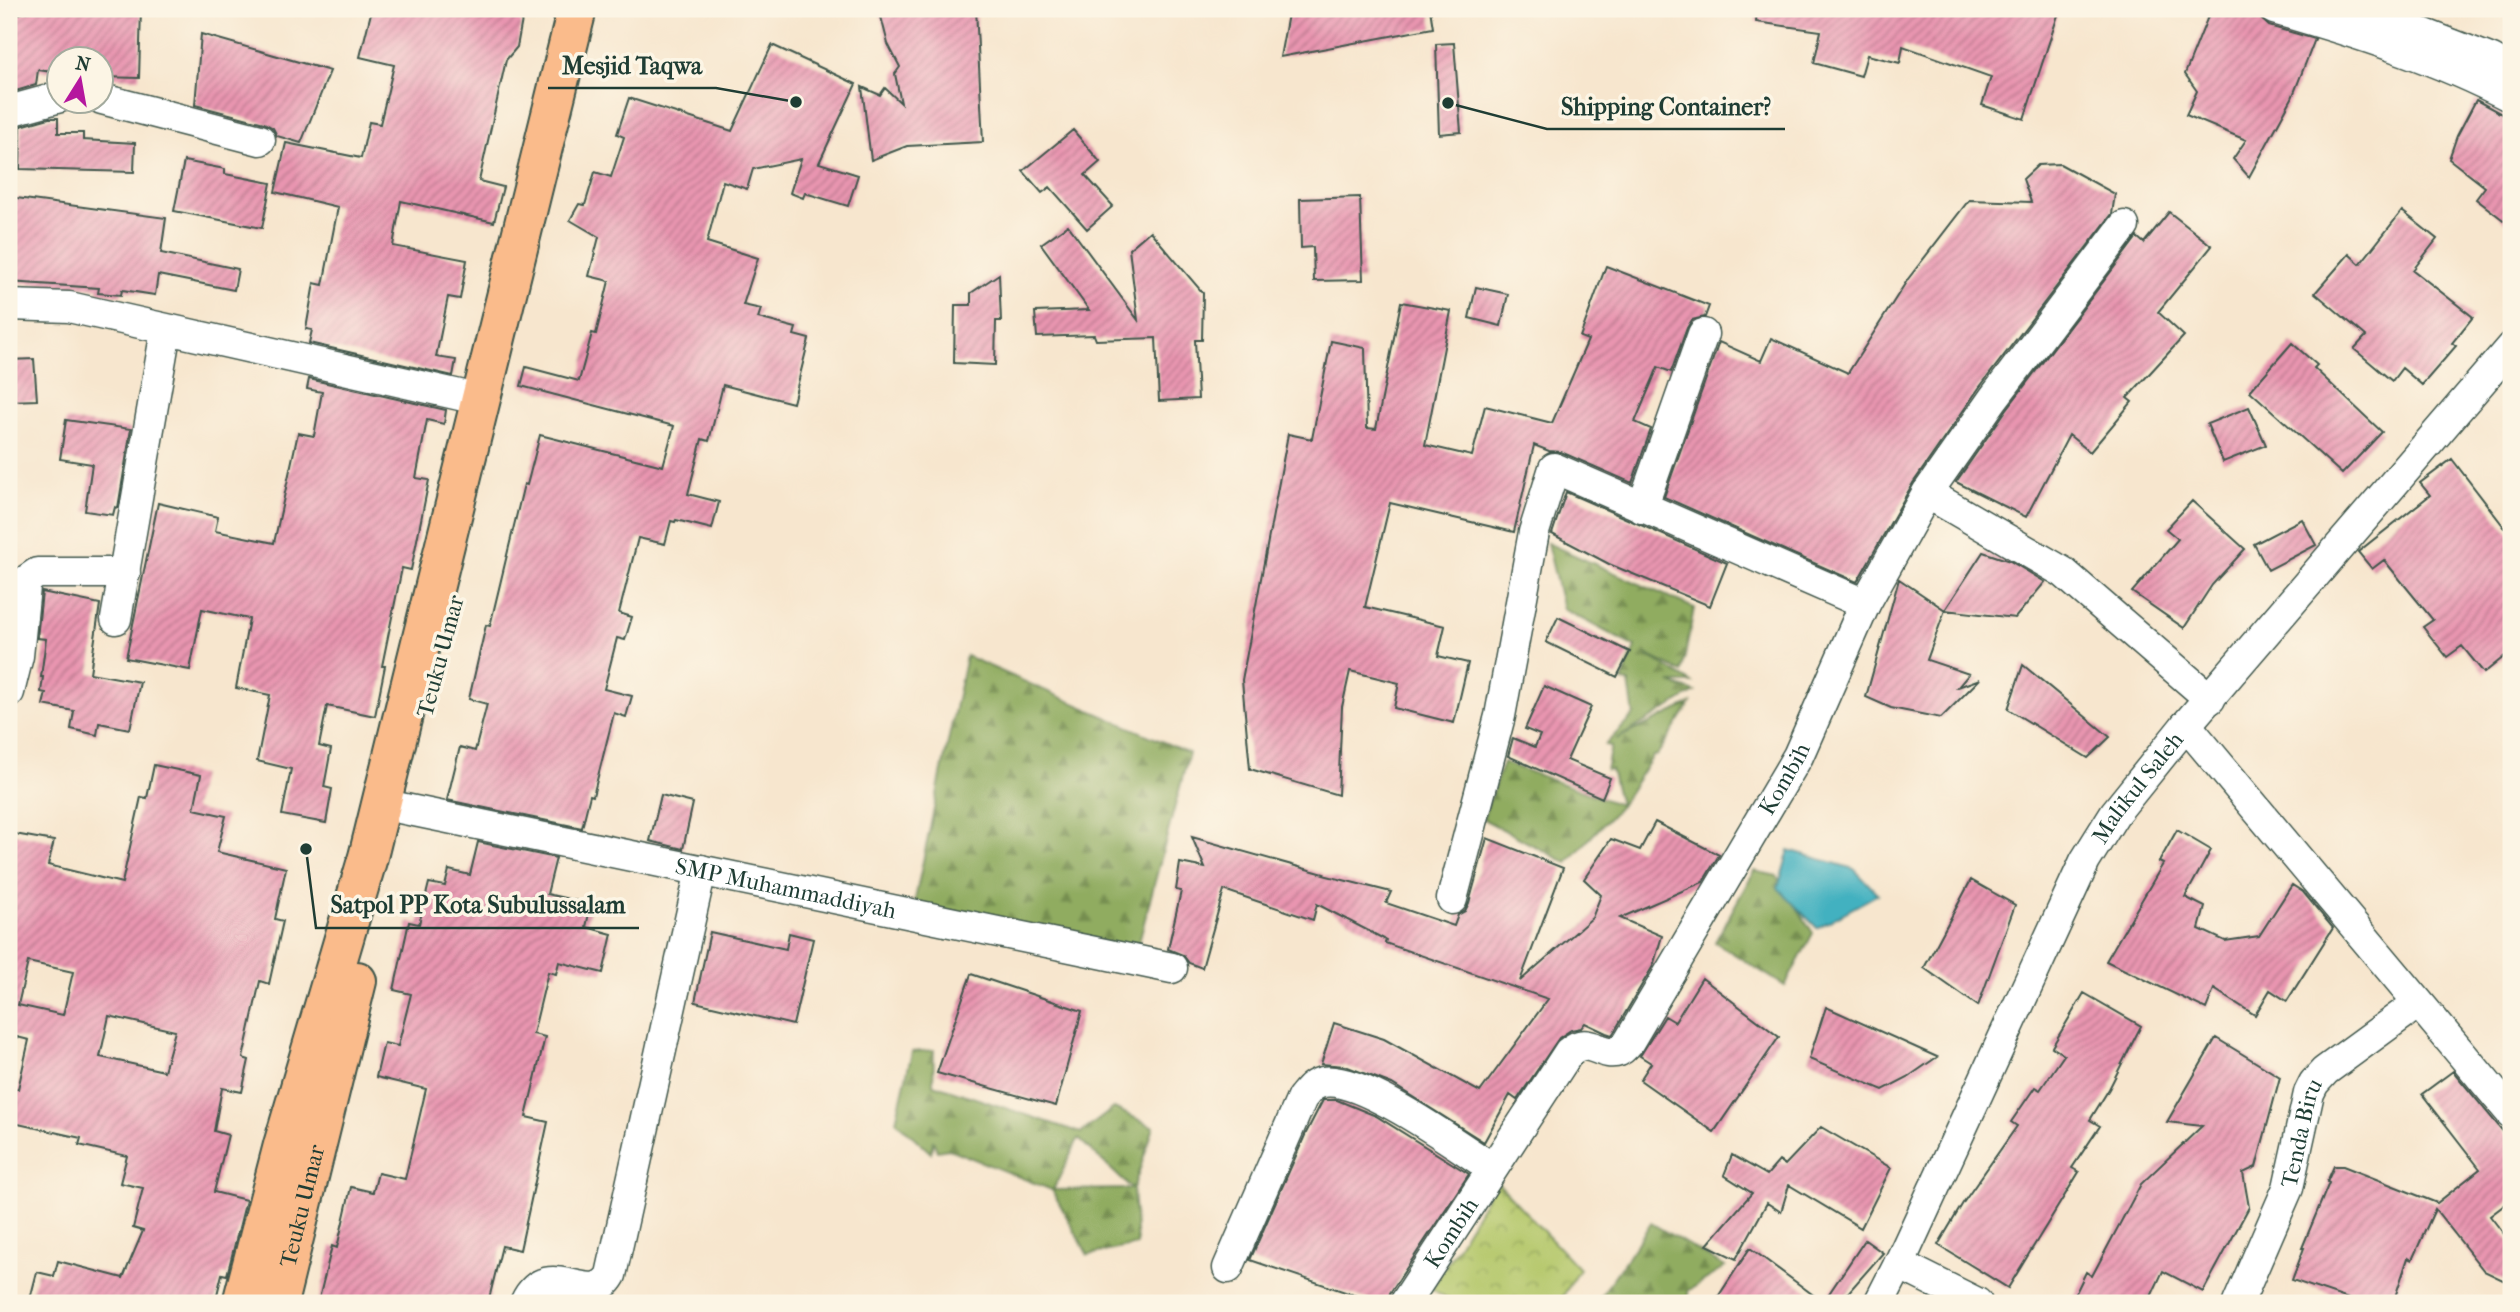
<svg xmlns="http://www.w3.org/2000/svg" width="2520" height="1312" viewBox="0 0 2520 1312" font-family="'IM FELL French Canon',serif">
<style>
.forest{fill:url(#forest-firs);stroke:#58744a;stroke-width:2;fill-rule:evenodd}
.park{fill:url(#park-crowns);stroke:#6a8250;stroke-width:2}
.water{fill:#43b1c0;stroke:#31777a;stroke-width:2}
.building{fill:url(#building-hatch);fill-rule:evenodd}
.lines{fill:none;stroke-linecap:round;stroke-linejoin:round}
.minor-casing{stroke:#3f564b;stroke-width:33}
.trunk-casing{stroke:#3f564b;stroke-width:42}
.minor{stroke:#fff;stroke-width:30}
.trunk{stroke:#fabb8b;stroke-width:38}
.labels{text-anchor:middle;stroke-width:7;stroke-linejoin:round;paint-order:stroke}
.street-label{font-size:23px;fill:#1f3d34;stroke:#fcf5e5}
.leader{fill:none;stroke:#1f3d34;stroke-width:2.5}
.callout-dot{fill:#1f3d34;stroke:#fcf5e5;stroke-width:2.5}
.callout-label{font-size:24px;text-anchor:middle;font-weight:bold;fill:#1f3d34;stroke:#fcf5e5;stroke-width:7;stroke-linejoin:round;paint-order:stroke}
</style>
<defs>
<pattern id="forest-firs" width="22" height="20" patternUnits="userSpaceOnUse" patternTransform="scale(1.75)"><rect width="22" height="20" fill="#90ac60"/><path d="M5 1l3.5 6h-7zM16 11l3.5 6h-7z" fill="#758d50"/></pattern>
<pattern id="park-crowns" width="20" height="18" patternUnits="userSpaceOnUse" patternTransform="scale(1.75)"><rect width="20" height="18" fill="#b5c86c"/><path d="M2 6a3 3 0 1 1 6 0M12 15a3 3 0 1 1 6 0" fill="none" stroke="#93a45a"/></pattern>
<pattern id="building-hatch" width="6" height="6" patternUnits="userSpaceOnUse" patternTransform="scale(1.75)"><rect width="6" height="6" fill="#e995b0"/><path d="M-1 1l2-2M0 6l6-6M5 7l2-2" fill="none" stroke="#bc7b90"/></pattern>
</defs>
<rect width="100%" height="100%" fill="#fcf5e5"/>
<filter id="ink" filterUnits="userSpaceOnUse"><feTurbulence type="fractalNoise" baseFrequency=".0143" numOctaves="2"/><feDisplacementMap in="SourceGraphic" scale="14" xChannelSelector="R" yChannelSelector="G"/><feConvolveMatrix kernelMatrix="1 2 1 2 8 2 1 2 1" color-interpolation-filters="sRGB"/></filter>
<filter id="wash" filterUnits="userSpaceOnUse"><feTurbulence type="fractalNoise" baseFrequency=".00686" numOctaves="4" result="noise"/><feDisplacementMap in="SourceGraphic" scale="28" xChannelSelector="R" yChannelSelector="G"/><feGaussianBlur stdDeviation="1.57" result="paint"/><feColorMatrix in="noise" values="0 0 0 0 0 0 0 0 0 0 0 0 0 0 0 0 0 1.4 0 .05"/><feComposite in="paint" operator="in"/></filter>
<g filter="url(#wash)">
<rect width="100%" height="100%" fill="#f7e6ce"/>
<path class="forest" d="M 1547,543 L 1694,608 L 1682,672 L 1645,654 L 1692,683 L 1670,683 L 1695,692 L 1616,739 L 1690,704 L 1657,755 L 1653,756 L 1620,806 L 1567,863 L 1483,819 L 1503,762 L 1620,805 L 1611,769 L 1606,770 L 1611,746 L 1605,745 L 1634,715 L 1629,682 L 1622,681 L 1635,647 L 1563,609 Z
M 966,656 L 1189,753 L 1137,949 L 914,904 Z
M 1754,871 L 1777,876 L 1813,933 L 1785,986 L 1715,942 Z
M 934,1050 L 933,1084 L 1081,1133 L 1114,1108 L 1154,1127 L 1133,1189 L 1137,1245 L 1088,1255 L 1052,1190 L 949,1149 L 937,1151 L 933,1140 L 931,1153 L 896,1121 L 912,1052 ZM 1078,1139 L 1079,1139 L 1132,1189 L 1053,1190 Z
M 1651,1223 L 1725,1267 L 1688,1291 L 1689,1303 L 1596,1303 Z"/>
<path class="park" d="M 1496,1181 L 1579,1269 L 1559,1303 L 1455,1303 L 1432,1289 Z"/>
<path class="water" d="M 1789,850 L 1854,869 L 1878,894 L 1817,928 L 1778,888 Z"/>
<g id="blocks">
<path class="building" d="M 33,9 L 141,9 L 139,78 L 102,77 L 102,60 L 59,60 L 59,73 L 38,70 L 36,85 L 9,93 L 9,17 Z
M 372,9 L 408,9 L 430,14 L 432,9 L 524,9 L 517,47 L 506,60 L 479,181 L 503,187 L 494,222 L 401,201 L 393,246 L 467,260 L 460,299 L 448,297 L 436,357 L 456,360 L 453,376 L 309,343 L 312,330 L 306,329 L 314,283 L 323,285 L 338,207 L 275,192 L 286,143 L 361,158 L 369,122 L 380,124 L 394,65 L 360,57 Z
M 879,9 L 976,9 L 983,142 L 907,146 L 871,160 L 862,87 L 880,95 L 885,88 L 901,103 L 895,74 L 900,67 L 888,44 Z
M 1289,9 L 1430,9 L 1433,28 L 1280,57 Z
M 1757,9 L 2060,9 L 2024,119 L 1982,105 L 1991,77 L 1903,46 L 1900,63 L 1867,55 L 1861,76 L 1814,63 L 1821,31 L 1756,22 Z
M 2211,9 L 2224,9 L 2259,17 L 2269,26 L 2315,39 L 2292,98 L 2249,177 L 2233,159 L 2246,140 L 2186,115 L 2197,91 L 2185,74 Z
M 201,34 L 330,71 L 301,143 L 277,136 L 273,128 L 264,123 L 195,105 Z
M 1454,43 L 1461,132 L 1439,134 L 1436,44 Z
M 772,45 L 856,84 L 819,163 L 858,175 L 848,206 L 805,193 L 803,198 L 790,193 L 801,159 L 753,169 L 747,189 L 723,181 L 707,242 L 758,258 L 743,305 L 761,309 L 758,318 L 796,328 L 794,335 L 809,339 L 793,403 L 723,385 L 709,441 L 702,439 L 688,494 L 719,502 L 712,529 L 676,520 L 675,522 L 671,521 L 665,544 L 638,538 L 619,613 L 632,617 L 625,640 L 617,638 L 604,689 L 632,696 L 626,717 L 614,713 L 593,796 L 590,795 L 582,828 L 447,800 L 460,747 L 475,751 L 487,704 L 469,699 L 486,625 L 490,626 L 524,484 L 527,485 L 540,435 L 663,466 L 674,426 L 521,386 L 526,367 L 579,381 L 592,333 L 596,334 L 609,281 L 589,276 L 599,237 L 570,220 L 579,204 L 585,205 L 595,172 L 611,177 L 624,137 L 617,134 L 629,98 L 732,131 Z
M 2476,100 L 2511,119 L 2511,226 L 2476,199 L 2485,187 L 2449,159 L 2457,136 Z
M 49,118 L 58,118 L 58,133 L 83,133 L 83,140 L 135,143 L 134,172 L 20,169 L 21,126 Z
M 1073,130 L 1100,162 L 1085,175 L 1113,206 L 1087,229 L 1050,187 L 1042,193 L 1023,171 Z
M 184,161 L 225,169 L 225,174 L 271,183 L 262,228 L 174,211 Z
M 2060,164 L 2115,194 L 2112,214 L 1979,388 L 1913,483 L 1857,582 L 1664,497 L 1719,342 L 1761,361 L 1771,338 L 1848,373 L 1908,279 L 1969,200 L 2031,202 L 2023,179 L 2038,165 Z
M 9,197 L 166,218 L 161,253 L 238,269 L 234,290 L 158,275 L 155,295 L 122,290 L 121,295 L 98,293 L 99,288 L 9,282 Z
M 1360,197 L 1363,280 L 1314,281 L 1313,247 L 1301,248 L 1300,199 Z
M 2402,211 L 2437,239 L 2413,270 L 2473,317 L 2452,343 L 2456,346 L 2422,385 L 2402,368 L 2392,381 L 2354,349 L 2366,336 L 2315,293 L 2349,254 L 2360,264 Z
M 2169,212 L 2212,246 L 2158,312 L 2184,336 L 2127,398 L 2132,402 L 2090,452 L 2069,435 L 2026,517 L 1956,482 L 2007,409 L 2137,237 L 2144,243 Z
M 1068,225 L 1138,320 L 1129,249 L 1150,231 L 1203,293 L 1202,340 L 1195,340 L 1198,399 L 1159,401 L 1156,338 L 1096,340 L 1094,335 L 1037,337 L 1035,312 L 1089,310 L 1041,244 Z
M 1606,266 L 1709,306 L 1705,317 L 1692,320 L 1687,328 L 1671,372 L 1658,367 L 1635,422 L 1651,429 L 1632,483 L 1561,452 L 1549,451 L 1534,445 L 1514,532 L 1390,503 L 1365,607 L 1445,626 L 1438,656 L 1468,663 L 1454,723 L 1394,708 L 1399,683 L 1350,671 L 1342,707 L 1338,795 L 1250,769 L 1242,680 L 1288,434 L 1312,439 L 1331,341 L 1365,348 L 1367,428 L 1376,429 L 1401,302 L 1451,311 L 1425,445 L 1472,456 L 1485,406 L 1552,423 L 1588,340 L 1580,337 Z
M 999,274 L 1001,321 L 996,321 L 995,365 L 954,363 L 955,305 L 971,305 L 971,293 Z
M 1476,287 L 1508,294 L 1501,326 L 1469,318 Z
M 2292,343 L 2317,365 L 2314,368 L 2382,432 L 2342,474 L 2250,391 Z
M 34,359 L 37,400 L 9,401 L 9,360 Z
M 309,379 L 446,410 L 444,424 L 427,420 L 416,478 L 429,480 L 411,570 L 402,568 L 382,666 L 385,666 L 375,716 L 327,706 L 319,746 L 331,749 L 324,787 L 332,789 L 326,823 L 282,815 L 291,769 L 257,761 L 270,695 L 236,688 L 249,619 L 202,609 L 190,670 L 126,658 L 158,503 L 218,517 L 215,531 L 274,543 L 298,433 L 314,436 L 322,392 L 307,389 Z
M 2249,407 L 2266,445 L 2223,462 L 2207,424 Z
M 66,420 L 131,429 L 118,508 L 115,507 L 113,515 L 85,511 L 92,464 L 60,459 Z
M 2452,459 L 2511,536 L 2511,651 L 2484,673 L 2462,646 L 2447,657 L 2423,627 L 2433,620 L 2384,560 L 2372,569 L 2358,552 L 2430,495 L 2420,483 Z
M 1566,492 L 1727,563 L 1710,606 L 1609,564 L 1552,534 Z
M 2192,501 L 2245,549 L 2212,585 L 2184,628 L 2132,592 L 2178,539 L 2166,529 Z
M 2302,519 L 2316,545 L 2268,570 L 2254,544 Z
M 1983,552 L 2010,561 L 2045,582 L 2015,618 L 1945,610 Z
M 1899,579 L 1945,610 L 1927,660 L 1969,674 L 1958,687 L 1980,679 L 1941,718 L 1891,708 L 1866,697 Z
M 42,592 L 100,604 L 90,673 L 140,682 L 130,729 L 99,723 L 97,735 L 71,729 L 74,711 L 43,705 L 46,693 L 41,692 L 43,677 L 41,677 L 46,639 L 37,638 Z
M 1558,617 L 1630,652 L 1617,677 L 1546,642 Z
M 2023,665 L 2110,737 L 2088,758 L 2008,709 Z
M 1544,686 L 1591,707 L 1567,760 L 1610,778 L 1602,798 L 1508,756 L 1513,738 L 1535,747 L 1540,735 L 1525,729 Z
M 154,765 L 201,775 L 194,809 L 226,816 L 217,852 L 286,868 L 275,919 L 283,921 L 269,984 L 260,981 L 243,1058 L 249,1060 L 242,1092 L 222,1088 L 214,1131 L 228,1135 L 214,1192 L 246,1200 L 227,1275 L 222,1274 L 215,1303 L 29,1303 L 37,1272 L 54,1276 L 58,1261 L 123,1278 L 143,1231 L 133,1228 L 143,1188 L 120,1183 L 127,1156 L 79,1145 L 81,1138 L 9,1122 L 9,1087 L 18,1089 L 29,1040 L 9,1035 L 9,833 L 54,841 L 48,865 L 122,883 L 141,797 L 147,798 ZM 28,962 L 73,972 L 63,1015 L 18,1005 ZM 109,1016 L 175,1031 L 164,1071 L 100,1057 Z
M 661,795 L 693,803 L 683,849 L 650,841 Z
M 1655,822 L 1719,855 L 1703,882 L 1620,918 L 1662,936 L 1653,966 L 1614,1032 L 1612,1035 L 1606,1033 L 1585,1023 L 1581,1028 L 1571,1030 L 1559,1038 L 1517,1100 L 1510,1095 L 1484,1142 L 1392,1084 L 1345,1066 L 1321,1064 L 1334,1023 L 1384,1039 L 1480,1092 L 1548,999 L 1385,943 L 1386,940 L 1317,904 L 1313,920 L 1224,890 L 1202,968 L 1189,963 L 1183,955 L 1168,949 L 1181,891 L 1176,890 L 1180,863 L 1205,868 L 1192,837 L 1324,874 L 1323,875 L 1391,892 L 1386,903 L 1454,926 L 1458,915 L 1465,911 L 1469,903 L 1487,838 L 1563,868 L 1520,981 L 1592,918 L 1601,895 L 1584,879 L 1611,839 L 1640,850 Z
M 2177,830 L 2211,850 L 2185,897 L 2205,907 L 2199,929 L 2225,941 L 2259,936 L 2292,885 L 2303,892 L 2333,928 L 2287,1001 L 2270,990 L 2255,1015 L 2214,989 L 2206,1009 L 2106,961 L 2163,864 L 2159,862 Z
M 478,842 L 556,858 L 547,894 L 591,904 L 586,927 L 612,934 L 603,973 L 559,962 L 556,974 L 548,972 L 533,1034 L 545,1037 L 526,1117 L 548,1122 L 520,1250 L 502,1246 L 488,1303 L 449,1296 L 447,1303 L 318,1303 L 332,1246 L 337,1248 L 351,1187 L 373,1192 L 378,1173 L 405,1179 L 426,1089 L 376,1077 L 384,1043 L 398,1046 L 411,994 L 394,990 L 409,922 L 419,924 L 429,883 L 445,886 L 449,870 L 470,875 Z
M 1971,880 L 2015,905 L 1978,1006 L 1924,968 Z
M 710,932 L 786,949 L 789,933 L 813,939 L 793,1025 L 695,1002 Z
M 971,974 L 1082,1011 L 1056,1106 L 937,1073 Z
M 1702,978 L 1779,1037 L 1714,1132 L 1640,1080 L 1651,1063 L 1640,1056 L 1665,1016 L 1675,1022 Z
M 2084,993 L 2141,1026 L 2109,1089 L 2090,1120 L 2100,1126 L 2072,1168 L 2079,1172 L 2008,1288 L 1938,1245 L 1963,1203 L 2017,1126 L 2011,1122 L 2035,1087 L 2040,1090 L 2064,1055 L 2052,1047 Z
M 1826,1007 L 1937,1057 L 1908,1077 L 1883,1090 L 1809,1059 Z
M 2216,1038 L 2280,1077 L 2256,1167 L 2243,1173 L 2249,1207 L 2203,1292 L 2163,1271 L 2148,1303 L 2071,1303 L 2086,1272 L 2092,1276 L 2141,1184 L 2202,1126 L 2167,1122 Z
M 2453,1071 L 2511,1141 L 2511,1200 L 2490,1216 L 2511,1243 L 2511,1284 L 2484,1271 L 2435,1209 L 2412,1260 L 2408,1258 L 2393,1303 L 2360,1303 L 2292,1280 L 2304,1248 L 2302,1248 L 2329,1183 L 2327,1182 L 2334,1166 L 2343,1166 L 2437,1203 L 2480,1169 L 2422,1094 Z
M 1323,1100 L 1337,1100 L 1376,1116 L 1469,1174 L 1390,1293 L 1388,1303 L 1378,1303 L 1250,1260 L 1306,1133 Z
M 1821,1127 L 1891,1168 L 1861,1228 L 1789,1185 L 1781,1212 L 1767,1203 L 1736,1259 L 1707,1245 L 1752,1193 L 1724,1175 L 1732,1155 L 1767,1175 L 1779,1161 L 1785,1165 Z
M 1865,1240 L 1883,1253 L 1839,1303 L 1828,1295 Z
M 1750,1248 L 1824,1303 L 1714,1303 Z"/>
</g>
</g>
<g filter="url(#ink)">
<use href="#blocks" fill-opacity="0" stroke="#3f564b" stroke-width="2"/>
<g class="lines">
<g class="minor-casing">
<g id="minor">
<path d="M 2274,9 C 2355,32 2437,58 2511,97"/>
<path d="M 2360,9 L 2492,60 L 2511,71"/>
<path d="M 102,99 L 260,140"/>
<path d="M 9,111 L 60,97"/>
<path d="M 9,305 L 69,307 L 482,400"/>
<path d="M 1927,493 L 1993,399 L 2124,226"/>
<path d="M 1642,508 L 1703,334"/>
<path d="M 116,619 L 166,330"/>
<path d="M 9,692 L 18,656 L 25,587 L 27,580 L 37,573 L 125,573"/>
<path d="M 2186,725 L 2511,1113"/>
<path id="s1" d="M 400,808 L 1172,968"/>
<path d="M 1452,899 L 1500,716 L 1534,532 L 1554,468 L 1865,604"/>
<path d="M 1899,1264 L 1977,1303"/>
<path d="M 1228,1268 L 1302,1098 C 1308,1091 1312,1084 1323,1082 C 1361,1075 1458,1146 1492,1168"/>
<path d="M 525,1303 C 547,1254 591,1311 611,1275 L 701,870"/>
<path id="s2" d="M 1405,1303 L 1569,1052 C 1588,1034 1601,1058 1619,1051 C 1623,1049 1625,1046 1628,1043 L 1798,756 L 1865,604 L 1927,493 L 2063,572 L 2210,699"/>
<path id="s3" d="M 1879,1303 L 1899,1264 L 2085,861 L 2115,813 L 2186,725 L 2511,347"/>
<path id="s4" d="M 2238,1303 L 2288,1188 L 2309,1093 L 2314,1083 L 2325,1071 L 2418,1003"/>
</g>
</g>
<g class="trunk-casing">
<g id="trunk">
<path d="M 242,1303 L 283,1145 L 368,857 L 577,9"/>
<path id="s5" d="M 278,1303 L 357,981"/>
</g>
</g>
<use href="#minor" class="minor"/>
<use href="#trunk" class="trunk"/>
</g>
</g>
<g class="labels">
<g class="street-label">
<text transform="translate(440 656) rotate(-75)" y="8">Teuku Umar</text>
<text dy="8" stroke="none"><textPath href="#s2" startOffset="672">Kombih</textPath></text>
<text dy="8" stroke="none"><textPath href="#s3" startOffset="578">Malikul Saleh</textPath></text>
<text dy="8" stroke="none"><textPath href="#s1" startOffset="394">SMP Muhammaddiyah</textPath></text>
<text dy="8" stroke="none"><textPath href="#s4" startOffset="182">Tenda Biru</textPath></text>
<text dy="8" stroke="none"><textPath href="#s5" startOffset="100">Teuku Umar</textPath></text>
<text dy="8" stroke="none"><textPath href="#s2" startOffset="84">Kombih</textPath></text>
</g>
</g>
<path class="leader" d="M796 102L716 88H548M1448 103L1547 129H1785M306 849L316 928H639"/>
<g class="callout-dot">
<circle cx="796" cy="102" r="7"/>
<circle cx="1448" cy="103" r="7"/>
<circle cx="306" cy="849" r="7"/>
</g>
<g class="callout-label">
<text x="632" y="74">Mesjid Taqwa</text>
<text x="1666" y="115">Shipping Container?</text>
<text x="478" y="913">Satpol PP Kota Subulussalam</text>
</g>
<rect width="2520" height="1312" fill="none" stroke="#fcf5e5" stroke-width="35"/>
<g transform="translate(80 80) rotate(11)"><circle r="33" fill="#fcf5e5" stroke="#a4ab9e" stroke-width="2"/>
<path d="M0-5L12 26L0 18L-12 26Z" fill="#b5179e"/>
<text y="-10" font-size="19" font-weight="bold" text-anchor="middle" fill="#1f3d34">N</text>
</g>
</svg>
